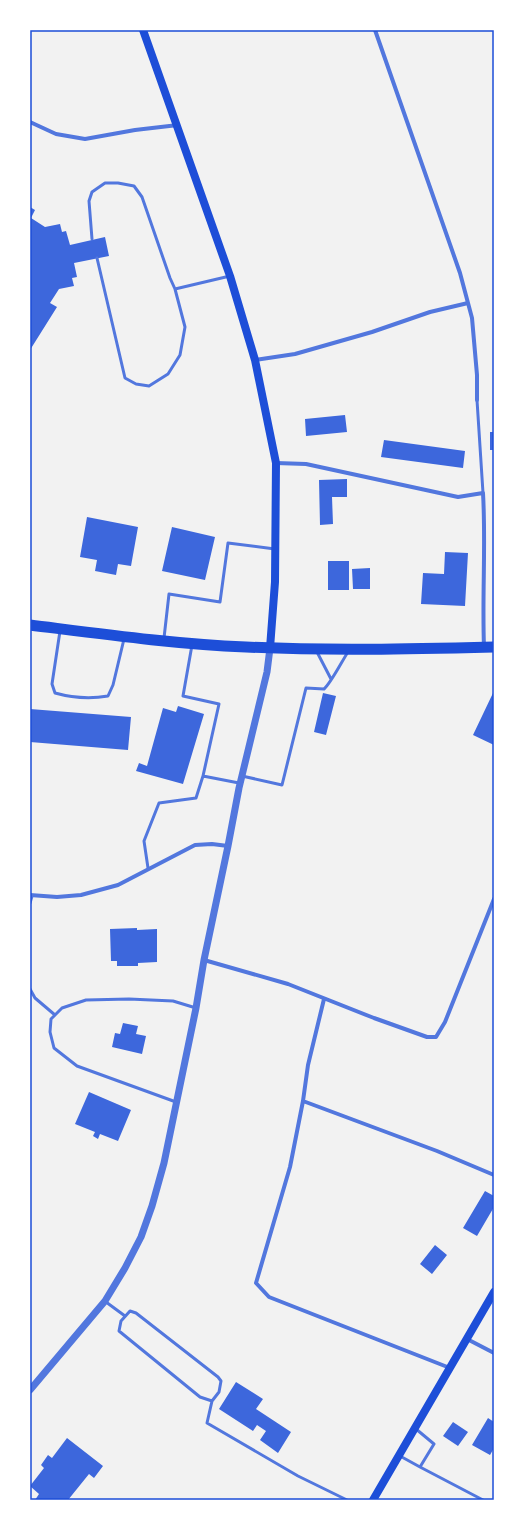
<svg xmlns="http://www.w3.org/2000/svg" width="524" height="1530" viewBox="0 0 524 1530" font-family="'IBM Plex Sans',sans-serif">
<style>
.building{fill:#3d67dc}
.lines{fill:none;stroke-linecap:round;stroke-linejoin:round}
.service{stroke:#5277de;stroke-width:3}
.minor{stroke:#5277de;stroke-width:4}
.tertiary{stroke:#5277de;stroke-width:7}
.secondary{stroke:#1d4ed8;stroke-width:8}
.trunk{stroke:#1d4ed8;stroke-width:11}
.neatline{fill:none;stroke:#1d4ed8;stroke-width:1.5}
</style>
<rect width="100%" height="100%" fill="#f2f2f2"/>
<path class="building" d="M 30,207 L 35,210 L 31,218 L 45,227 L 60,224 L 62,232 L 66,231 L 70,245 L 105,237 L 109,256 L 74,263 L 77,277 L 72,278 L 74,286 L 59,289 L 50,303 L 57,307 L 30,350 Z
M 345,415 L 347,432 L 306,436 L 305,419 Z
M 490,432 L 494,432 L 494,450 L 490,450 Z
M 384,440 L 465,451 L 463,468 L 381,457 Z
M 347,479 L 347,497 L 332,497 L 333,524 L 320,525 L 319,480 Z
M 87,517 L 138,527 L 131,566 L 118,564 L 116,575 L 95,571 L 97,560 L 80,557 Z
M 172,527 L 215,537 L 205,580 L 162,571 Z
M 445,552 L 468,553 L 465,606 L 421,604 L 423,573 L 444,574 Z
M 328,561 L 349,561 L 349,590 L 328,590 Z
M 370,568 L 370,589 L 353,589 L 352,569 Z
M 323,693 L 336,696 L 326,735 L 314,732 Z
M 493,693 L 494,693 L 494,745 L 473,735 Z
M 178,706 L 204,714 L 183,784 L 136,771 L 139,763 L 147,766 L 163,708 L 176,712 Z
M 30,709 L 131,717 L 128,750 L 30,742 Z
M 137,928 L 137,930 L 157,929 L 157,962 L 138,963 L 138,966 L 117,966 L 117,961 L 111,961 L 110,929 Z
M 123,1023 L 138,1026 L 136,1034 L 146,1036 L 142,1054 L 112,1047 L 115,1033 L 120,1034 Z
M 89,1092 L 131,1110 L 118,1141 L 100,1134 L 98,1139 L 93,1136 L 95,1132 L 75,1124 Z
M 485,1191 L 494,1196 L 494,1207 L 477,1236 L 463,1228 Z
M 435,1245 L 447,1255 L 432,1274 L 420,1264 Z
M 236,1382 L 263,1399 L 256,1409 L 291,1432 L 278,1453 L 260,1440 L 266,1431 L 257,1425 L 253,1431 L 219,1409 Z
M 488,1418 L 494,1422 L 494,1448 L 490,1455 L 472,1445 Z
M 453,1422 L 468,1432 L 458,1446 L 443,1436 Z
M 67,1438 L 103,1466 L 94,1478 L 89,1474 L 68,1500 L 35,1500 L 39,1494 L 30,1486 L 44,1468 L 41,1465 L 48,1455 L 52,1458 Z"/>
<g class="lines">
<path class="service" d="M 92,239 L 89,201 L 92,192 L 105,183 L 118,183 L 134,186 L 142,197 L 170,278 L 175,289 L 185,327 L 180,355 L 168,374 L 149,386 L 136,384 L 125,378 L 97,258
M 175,289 L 230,276
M 477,400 L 483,493
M 60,631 L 52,684 L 55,693 C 73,698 90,699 108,696 L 113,685 L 124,639
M 164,638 L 169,594 L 220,602 L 228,543 L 275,549
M 192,645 L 183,696 L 219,704 L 203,776 L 239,783
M 317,652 L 331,679
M 242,776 L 282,785 L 306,688 L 324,689 C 331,683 342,661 348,652
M 148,868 L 144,841 L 159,803 L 196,798 L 203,776
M 30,903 L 32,896
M 30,989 L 35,998 L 55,1015
M 176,1102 L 77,1066 L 54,1048 L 50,1032 L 51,1019 L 62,1008 L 86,1000 L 129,999 L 173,1001 L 196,1008
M 106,1302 L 125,1316
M 212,1401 L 200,1397 L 119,1331 L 121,1321 L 130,1311 L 136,1313 L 218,1377 L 221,1381 L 219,1392 L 212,1401 L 207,1423 L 298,1476 L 347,1500
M 400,1456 L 420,1467 L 434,1444 L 416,1429
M 420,1467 L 483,1500"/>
<path class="minor" d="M 375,30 L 460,273 L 472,318 L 477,375 L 477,400
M 30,122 L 56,134 L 85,139 L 135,130 L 178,125
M 255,360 L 295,354 L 372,332 L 430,312 L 468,303
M 276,463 L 306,464 L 458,497 L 483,493 C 486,544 482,596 484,647
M 30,895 L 57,897 L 81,895 L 118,885 L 195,845 L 212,844 L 228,846
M 204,960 L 288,984 L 374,1018 L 427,1037 L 436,1037 L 445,1022 L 494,899
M 324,999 L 308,1065 L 303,1101 L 290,1167 L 256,1283 L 269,1297 L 450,1368
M 303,1101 L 437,1151 L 494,1175
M 467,1339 L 494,1353"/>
<path class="tertiary" d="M 30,1390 L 105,1301 L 125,1268 L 141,1237 L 152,1206 L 164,1163 L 196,1008 L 204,960 L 228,846 L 239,788 L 267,672 L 270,648"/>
<path class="secondary" d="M 143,30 L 230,276 L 255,360 L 276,463 L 275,582 L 270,648
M 373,1500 L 494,1292"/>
<path class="trunk" d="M 30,625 C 102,634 174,644 246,647 C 329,651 412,649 494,647"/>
</g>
<rect width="524" height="1530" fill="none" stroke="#ffffff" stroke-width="62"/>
<rect x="31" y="31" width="462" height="1468" class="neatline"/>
</svg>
